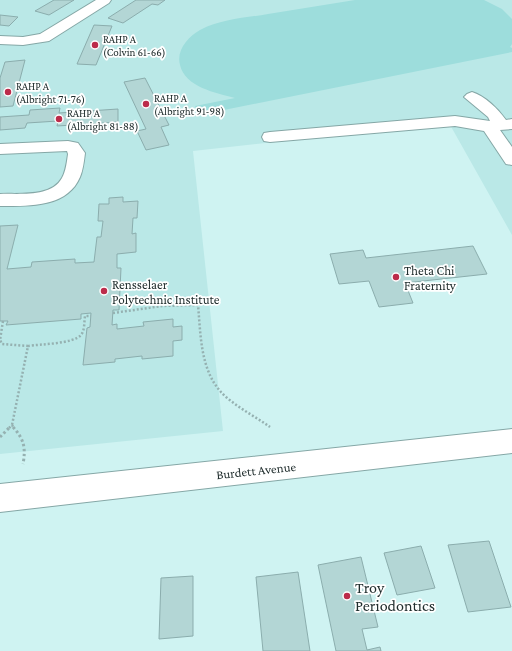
<svg xmlns="http://www.w3.org/2000/svg" width="512" height="651" viewBox="0 0 512 651" font-family="'Crimson Pro',serif">
<style>
.built{fill:#bae8e7}
.green{fill:#9ddddc}
.building{fill:#b3d6d5;stroke:#8badad}
.lines{fill:none;stroke-linecap:round;stroke-linejoin:round}
.minor-casing{stroke:#85a7a6;stroke-width:2}
.path-far1{stroke:#95b1b1;stroke-width:2.5;stroke-dasharray:2 2;stroke-linecap:butt}
.path{stroke:#95b1b1;stroke-width:3;stroke-dasharray:2.5 2.5;stroke-linecap:butt}
.minor{fill:#fff;fill-rule:evenodd}
.poi-dot{fill:#bc2b4a;stroke:#fff;stroke-width:1.5}
.labels{text-anchor:middle;stroke-width:3.5;stroke-linejoin:round;paint-order:stroke}
.far-poi-label{font-size:11px;fill:#212e2e;stroke:#fff;text-anchor:start}
.poi-label{font-size:13px;fill:#212e2e;stroke:#fff;text-anchor:start}
.street-label{font-size:13px;fill:#212e2e;stroke:#fff}
.near-poi-label{font-size:16px;fill:#212e2e;stroke:#fff;text-anchor:start}
</style>
<rect width="100%" height="100%" fill="#cff3f2"/>
<path class="built" d="M 0,0 L 512,0 L 512,235 L 449,123 L 193,151 L 223,431 L 0,454 Z"/>
<path class="green" d="M 355,0 L 484,0 L 502,9 L 512,19 L 512,44 L 510,47 L 512,48 L 512,52 L 199,115 L 195,106 L 235,98 C 216,93 185,87 180,65 C 176,50 188,37 200,30 C 221,19 245,18 268,14 C 297,9 326,5 355,0 Z"/>
<path class="building" d="M 54,0 L 74,0 L 49,15 L 35,11 Z
M 136,0 L 165,0 L 158,5 L 152,4 L 123,23 L 108,18 Z
M 0,15 L 18,17 L 9,26 L 0,25 Z
M 94,25 L 112,26 L 96,65 L 77,64 Z
M 25,60 L 13,106 L 0,107 L 0,78 L 5,62 Z
M 145,78 L 169,125 L 161,127 L 169,145 L 146,150 L 137,131 L 146,129 L 124,82 Z
M 60,108 L 59,113 L 118,109 L 118,122 L 57,126 L 58,121 L 27,123 L 25,128 L 0,130 L 0,117 L 29,115 L 30,110 Z
M 123,197 L 123,202 L 138,201 L 137,218 L 133,218 L 132,234 L 136,233 L 136,252 L 117,254 L 117,268 L 121,268 L 119,310 L 113,310 L 112,325 L 117,324 L 117,329 L 144,326 L 143,322 L 173,319 L 173,327 L 182,326 L 182,340 L 173,341 L 173,356 L 142,359 L 142,356 L 115,359 L 115,362 L 83,365 L 87,328 L 90,327 L 91,313 L 81,314 L 81,319 L 6,325 L 8,321 L 0,321 L 0,226 L 18,225 L 7,269 L 31,267 L 32,262 L 75,259 L 75,263 L 94,262 L 97,237 L 101,237 L 103,221 L 98,221 L 99,204 L 109,204 L 109,198 Z
M 473,246 L 487,274 L 405,283 L 413,303 L 379,307 L 369,281 L 339,284 L 330,254 L 363,250 L 366,258 Z
M 489,541 L 511,607 L 468,612 L 448,545 Z
M 421,546 L 435,588 L 397,595 L 384,553 Z
M 361,557 L 378,627 L 362,629 L 367,650 L 380,647 L 381,651 L 336,651 L 318,565 Z
M 298,572 L 310,651 L 263,651 L 256,577 Z
M 193,576 L 193,636 L 159,639 L 161,578 Z"/>
<g class="lines">
<g class="minor-casing">
<path id="minor" d="M 96,0 L 111,0 L 109,3 L 49,41 L 23,45 L 0,44 L 0,36 L 23,37 L 40,34 Z
M 472,92 C 485,96 498,109 506,120 L 512,119 L 512,129 L 500,130 L 512,147 L 512,165 L 506,164 L 484,131 L 455,126 L 270,142 L 264,141 L 262,137 L 264,133 L 270,132 L 455,116 L 490,121 L 488,117 L 464,97 L 467,94 Z
M 68,141 L 78,143 L 85,153 C 84,161 83,170 80,177 C 67,208 28,206 0,206 L 0,194 C 18,193 51,198 62,178 C 66,171 67,161 68,154 L 67,151 L 0,154 L 0,144 Z
M 512,429 L 512,453 L 0,512 L 0,484 Z"/>
</g>
<path class="path-far1" d="M 113,313 L 162,306 L 198,305 C 201,337 200,374 226,397 C 240,409 256,417 270,427
M 3,321 L 0,340 L 2,344 L 28,346 L 12,425
M 28,346 C 40,344 73,344 81,335 C 85,330 84,322 85,316 L 91,316
M 9,428 L 12,425 L 14,428"/>
<path class="path" d="M 13,427 C 24,439 26,448 23,464
M 0,437 L 10,427"/>
<use href="#minor" class="minor"/>
</g>
<g class="poi-dot">
<circle cx="95" cy="45" r="4"/>
<circle cx="8" cy="92" r="4"/>
<circle cx="146" cy="104" r="4"/>
<circle cx="59" cy="119" r="4"/>
<circle cx="396" cy="277" r="4"/>
<circle cx="104" cy="291" r="4"/>
<circle cx="347" cy="596" r="4"/>
</g>
<g class="labels">
<g class="far-poi-label">
<text x="103" y="43">RAHP A<tspan x="103" dy="13">(Colvin 61-66)</tspan></text>
<text x="16" y="90">RAHP A<tspan x="16" dy="13">(Albright 71-76)</tspan></text>
<text x="154" y="102">RAHP A<tspan x="154" dy="13">(Albright 91-98)</tspan></text>
<text x="67" y="117">RAHP A<tspan x="67" dy="13">(Albright 81-88)</tspan></text>
</g>
<g class="poi-label">
<text x="404" y="275">Theta Chi<tspan x="404" dy="15">Fraternity</tspan></text>
<text x="112" y="289">Rensselaer<tspan x="112" dy="15">Polytechnic Institute</tspan></text>
</g>
<g class="street-label">
<text transform="translate(256 470) rotate(-6)" y="5">Burdett Avenue</text>
</g>
<g class="near-poi-label">
<text x="355" y="593">Troy<tspan x="355" dy="18">Periodontics</tspan></text>
</g>
</g>
</svg>
